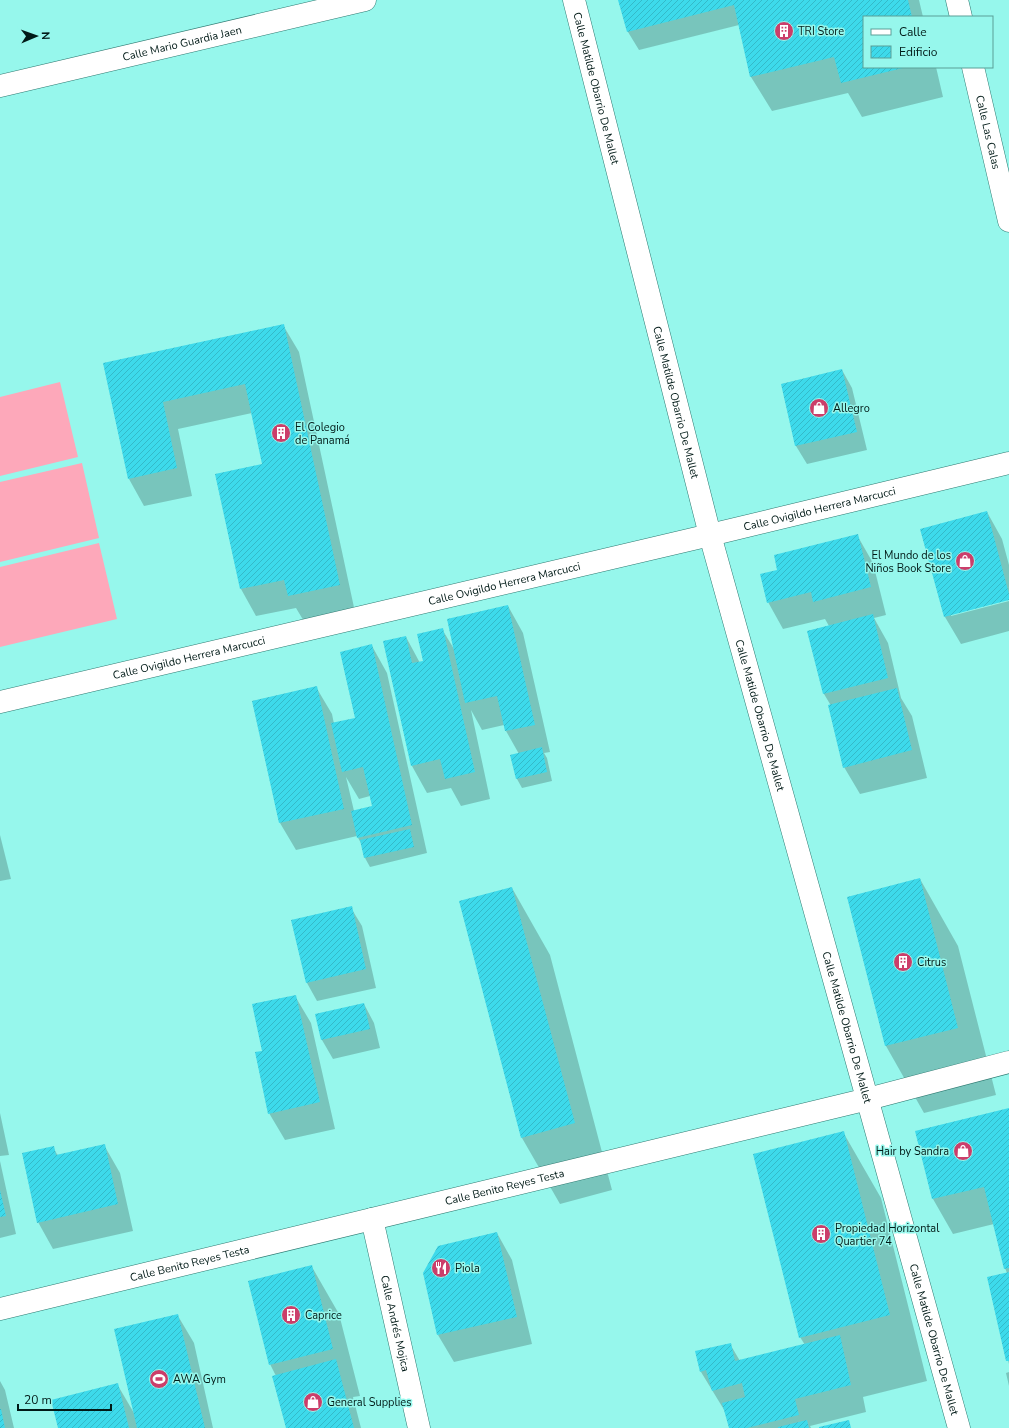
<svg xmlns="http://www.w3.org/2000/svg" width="1009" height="1428" viewBox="0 0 1009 1428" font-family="'Nunito Sans',sans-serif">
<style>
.garden{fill:#fda8ba}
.shadow{fill:#0003;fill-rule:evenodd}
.building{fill:url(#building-hatch)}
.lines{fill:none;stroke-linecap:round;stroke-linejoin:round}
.minor-casing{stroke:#2e7971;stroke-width:23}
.minor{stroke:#fff;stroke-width:22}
.labels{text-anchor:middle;stroke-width:3;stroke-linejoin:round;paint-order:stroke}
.poi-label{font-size:11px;fill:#001a17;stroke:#96f7ec;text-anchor:start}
.street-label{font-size:11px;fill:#001a17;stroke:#96f7ec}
</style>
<defs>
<pattern id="building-hatch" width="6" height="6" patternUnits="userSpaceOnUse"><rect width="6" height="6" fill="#3ddaeb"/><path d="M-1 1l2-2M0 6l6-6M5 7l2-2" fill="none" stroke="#34bac9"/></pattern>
</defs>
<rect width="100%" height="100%" fill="#96f7ec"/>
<path class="garden" d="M 60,382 L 78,457 L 0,476 L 0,397 Z
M 82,463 L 99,538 L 0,562 L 0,482 Z
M 99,543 L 117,619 L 0,647 L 0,567 Z"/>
<path class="shadow" d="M 619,0 L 919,0 L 923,17 L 864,17 L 864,67 L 936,67 L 943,97 L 862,117 L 848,93 L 772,111 L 751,77 L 739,25 L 639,50 L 628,32 Z
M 283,325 L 299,352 L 355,612 L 305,623 L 296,608 L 256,616 L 241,589 L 216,475 L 264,465 L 252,413 L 178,429 L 192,496 L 144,506 L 129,479 L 104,364 Z
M 842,370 L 852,388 L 867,450 L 807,464 L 796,446 L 782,384 Z
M 987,512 L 1002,539 L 1009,565 L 1009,599 L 951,614 L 951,616 L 1009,601 L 1009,631 L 961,644 L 945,617 L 922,530 Z
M 857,535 L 873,563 L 886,615 L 874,618 L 888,643 L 901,698 L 912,716 L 927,778 L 860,794 L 844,767 L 830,704 L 824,694 L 808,631 L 829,626 L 825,619 L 783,629 L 768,602 L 779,570 Z
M 508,606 L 523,633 L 550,752 L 544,753 L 547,758 L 552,781 L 522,788 L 517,779 L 511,755 L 519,754 L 506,731 L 504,725 L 482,730 L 471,710 L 490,799 L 461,806 L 451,788 L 427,793 L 412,766 L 384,642 L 406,637 L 420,663 L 424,662 L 442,629 L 454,649 Z
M 372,646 L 387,673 L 427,853 L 370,867 L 365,858 L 362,845 L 357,836 L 296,850 L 280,823 L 253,701 L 316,687 L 332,714 L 334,724 L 356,719 ZM 346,777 L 359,799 L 370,796 L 373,807 L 354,811 Z
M 0,835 L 11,879 L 0,881 Z
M 920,879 L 958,946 L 996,1095 L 924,1113 L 886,1046 L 848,898 Z
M 512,888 L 550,955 L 612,1190 L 560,1204 L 522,1138 Z
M 351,908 L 362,926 L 376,988 L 317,1001 L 307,983 Z
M 295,996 L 311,1023 L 335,1129 L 285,1140 L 269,1113 L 264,1051 Z
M 364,1004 L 374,1023 L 380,1048 L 333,1059 L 322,1040 L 316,1015 Z
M 1009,1109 L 1009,1364 L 988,1278 L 1007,1273 L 1005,1268 L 994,1224 L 953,1234 L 933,1199 L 917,1132 Z
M 0,1113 L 9,1155 L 0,1156 Z
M 843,1132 L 881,1198 L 927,1381 L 863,1397 L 866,1412 L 810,1426 L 811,1428 L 730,1428 L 726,1413 L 701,1372 L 696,1352 L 730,1344 L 740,1361 L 805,1345 L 800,1337 Z
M 104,1145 L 120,1173 L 133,1231 L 53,1249 L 38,1222 L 53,1147 L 58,1156 Z
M 0,1161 L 16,1234 L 0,1238 Z
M 497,1233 L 512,1260 L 532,1344 L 454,1362 L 438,1335 Z
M 312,1267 L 339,1314 L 360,1396 L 353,1397 L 361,1428 L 287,1428 L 276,1376 L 270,1364 Z
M 178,1316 L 194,1343 L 213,1428 L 59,1428 L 117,1384 L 134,1413 Z
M 1009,1372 L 1009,1386 L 1006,1373 Z
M 0,1381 L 5,1390 L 14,1428 L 0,1428 Z"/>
<path class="building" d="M 618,0 L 908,0 L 912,17 L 864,17 L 864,67 L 903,68 L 841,83 L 834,57 L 750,77 L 734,5 L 627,32 Z
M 284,324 L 340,585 L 288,596 L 284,580 L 240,589 L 215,474 L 262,464 L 245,384 L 163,402 L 177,468 L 128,479 L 103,363 Z
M 842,369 L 857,432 L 795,446 L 781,384 Z
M 987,511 L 1009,594 L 1009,600 L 944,617 L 920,529 Z
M 858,534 L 871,587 L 813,602 L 811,592 L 767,603 L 760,574 L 777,570 L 774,555 Z
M 508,605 L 535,725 L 505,731 L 497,696 L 465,703 L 447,619 Z
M 873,614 L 888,678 L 823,694 L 807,631 Z
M 443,628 L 475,772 L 445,779 L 440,759 L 411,766 L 383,641 L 406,636 L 412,663 L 423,661 L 417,634 Z
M 372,644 L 412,825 L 357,838 L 351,811 L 372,806 L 363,767 L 342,772 L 331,723 L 355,718 L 340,652 Z
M 317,686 L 344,809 L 279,823 L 252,701 Z
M 897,688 L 912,750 L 843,768 L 828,705 Z
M 542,747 L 547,772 L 516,779 L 510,755 Z
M 410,829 L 414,847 L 364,858 L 360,840 Z
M 920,878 L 958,1028 L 885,1046 L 847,897 Z
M 512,887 L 575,1123 L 521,1138 L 459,901 Z
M 352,906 L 366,969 L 306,983 L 291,920 Z
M 296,995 L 320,1102 L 268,1114 L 255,1052 L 262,1051 L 252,1004 Z
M 364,1003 L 370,1029 L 321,1040 L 315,1014 Z
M 1009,1108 L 1009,1268 L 1004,1269 L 984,1187 L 932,1199 L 915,1131 Z
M 844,1131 L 890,1315 L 799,1338 L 753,1154 Z
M 105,1144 L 118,1204 L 37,1223 L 22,1153 L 54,1146 L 56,1155 Z
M 0,1190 L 6,1216 L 0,1217 Z
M 497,1232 L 517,1317 L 437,1335 L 423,1273 L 438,1246 Z
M 312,1265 L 333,1349 L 269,1365 L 248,1281 Z
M 1009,1272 L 1009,1361 L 1006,1361 L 987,1277 Z
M 178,1314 L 205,1428 L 137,1428 L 114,1329 Z
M 840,1335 L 851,1385 L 795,1399 L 799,1415 L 747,1428 L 729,1428 L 722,1403 L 745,1397 L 742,1383 L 712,1391 L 706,1370 L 700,1372 L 695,1351 L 731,1343 L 735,1361 Z
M 336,1359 L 354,1428 L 286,1428 L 272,1376 Z
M 118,1383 L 129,1428 L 58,1428 L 51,1400 Z
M 0,1409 L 1,1409 L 5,1428 L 0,1428 Z
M 807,1420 L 809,1428 L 778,1428 L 778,1427 Z
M 849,1420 L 851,1428 L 819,1428 L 819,1427 Z"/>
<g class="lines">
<g class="minor-casing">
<g id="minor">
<path id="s1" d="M 574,0 L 710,535 L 959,1428"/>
<path d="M 957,0 L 961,17"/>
<path id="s2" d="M 973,67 L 1009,221"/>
<path id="s3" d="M 0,86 L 365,0"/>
<path id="s4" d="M 0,702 L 710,535 L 1009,463"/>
<path id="s5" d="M 372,1219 L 419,1428"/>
<path id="s6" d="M 0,1309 L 868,1099 L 1009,1062"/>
</g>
</g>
<use href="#minor" class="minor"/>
</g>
<defs>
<g id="building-disc" transform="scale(1)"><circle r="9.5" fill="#cb3e6a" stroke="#96f7ec"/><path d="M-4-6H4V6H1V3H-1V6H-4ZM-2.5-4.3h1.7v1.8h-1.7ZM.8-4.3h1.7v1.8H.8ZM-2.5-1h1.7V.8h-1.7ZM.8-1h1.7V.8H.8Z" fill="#fff"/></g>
<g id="shop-disc" transform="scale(1)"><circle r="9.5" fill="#cb3e6a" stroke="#96f7ec"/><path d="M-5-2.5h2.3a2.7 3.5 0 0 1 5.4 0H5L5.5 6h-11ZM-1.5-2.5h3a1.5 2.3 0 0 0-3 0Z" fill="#fff"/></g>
<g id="restaurant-disc" transform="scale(1)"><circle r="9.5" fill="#cb3e6a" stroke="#96f7ec"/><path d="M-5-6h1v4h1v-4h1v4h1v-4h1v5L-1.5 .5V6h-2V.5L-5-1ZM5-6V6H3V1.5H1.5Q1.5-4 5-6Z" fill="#fff"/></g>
<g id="stadium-disc" transform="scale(1)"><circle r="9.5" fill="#cb3e6a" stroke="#96f7ec"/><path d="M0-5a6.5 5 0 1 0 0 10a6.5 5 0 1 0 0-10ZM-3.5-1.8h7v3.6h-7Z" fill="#fff"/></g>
</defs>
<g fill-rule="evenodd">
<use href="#building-disc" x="784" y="31"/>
<use href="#shop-disc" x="819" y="408"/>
<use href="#building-disc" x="281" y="433"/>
<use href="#shop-disc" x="965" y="561"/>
<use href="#building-disc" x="903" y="962"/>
<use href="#shop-disc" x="963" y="1151"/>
<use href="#building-disc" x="821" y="1234"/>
<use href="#restaurant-disc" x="441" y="1268"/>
<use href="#building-disc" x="291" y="1315"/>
<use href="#stadium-disc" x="159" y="1379"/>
<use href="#shop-disc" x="313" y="1402"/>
</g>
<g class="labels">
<g class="poi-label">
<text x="798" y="35">TRI Store</text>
<text x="833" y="412">Allegro</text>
<text x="295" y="431">El Colegio<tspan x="295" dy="13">de Panamá</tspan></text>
<text x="951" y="559" text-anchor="end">El Mundo de los<tspan x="951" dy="13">Niños Book Store</tspan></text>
<text x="917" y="966">Citrus</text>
<text x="949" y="1155" text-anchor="end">Hair by Sandra</text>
<text x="835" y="1232">Propiedad Horizontal<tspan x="835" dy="13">Quartier 74</tspan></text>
<text x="455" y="1272">Piola</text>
<text x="305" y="1319">Caprice</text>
<text x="173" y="1383">AWA Gym</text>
<text x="327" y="1406">General Supplies</text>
</g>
<g class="street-label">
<text dy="4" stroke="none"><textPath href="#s3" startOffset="187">Calle Mario Guardia Jaen</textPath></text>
<text dy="4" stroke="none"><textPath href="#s1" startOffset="91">Calle Matilde Obarrio De Mallet</textPath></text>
<text dy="4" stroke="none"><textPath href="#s2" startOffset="67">Calle Las Calas</textPath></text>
<text dy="4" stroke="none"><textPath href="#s1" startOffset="415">Calle Matilde Obarrio De Mallet</textPath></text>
<text dy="4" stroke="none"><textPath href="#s4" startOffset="842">Calle Ovigildo Herrera Marcucci</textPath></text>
<text dy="4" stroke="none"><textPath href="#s4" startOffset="518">Calle Ovigildo Herrera Marcucci</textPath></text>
<text dy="4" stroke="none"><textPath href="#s4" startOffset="194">Calle Ovigildo Herrera Marcucci</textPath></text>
<text dy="4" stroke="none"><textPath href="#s1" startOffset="739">Calle Matilde Obarrio De Mallet</textPath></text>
<text dy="4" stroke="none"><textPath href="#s1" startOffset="1063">Calle Matilde Obarrio De Mallet</textPath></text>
<text dy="4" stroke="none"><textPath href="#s6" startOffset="519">Calle Benito Reyes Testa</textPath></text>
<text dy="4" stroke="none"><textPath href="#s6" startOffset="195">Calle Benito Reyes Testa</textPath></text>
<text dy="4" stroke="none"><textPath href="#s5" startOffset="107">Calle Andrés Mojica</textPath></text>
<text dy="4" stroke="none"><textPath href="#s1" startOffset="1387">Calle Matilde Obarrio De Mallet</textPath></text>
</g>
</g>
<rect x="863" y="16" width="130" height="52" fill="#96f7ec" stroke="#5a9f97"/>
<rect x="871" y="29" width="20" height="6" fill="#ffffff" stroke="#5a9f97"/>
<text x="899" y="36" font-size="12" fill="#001a17">Calle</text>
<rect x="871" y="46" width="20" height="12" fill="url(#building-hatch)" stroke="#5a9f97"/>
<text x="899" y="56" font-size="12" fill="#001a17">Edificio</text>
<g transform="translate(36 36) rotate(88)" stroke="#96f7ec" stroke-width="3" paint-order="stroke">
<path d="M0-3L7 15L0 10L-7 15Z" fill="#001a17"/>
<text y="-6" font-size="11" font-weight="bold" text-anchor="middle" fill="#001a17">N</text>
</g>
<path d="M18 1404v6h93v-6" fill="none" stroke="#001a17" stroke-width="2"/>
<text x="24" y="1404" font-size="12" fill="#001a17" stroke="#96f7ec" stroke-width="3" paint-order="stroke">20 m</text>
</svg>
